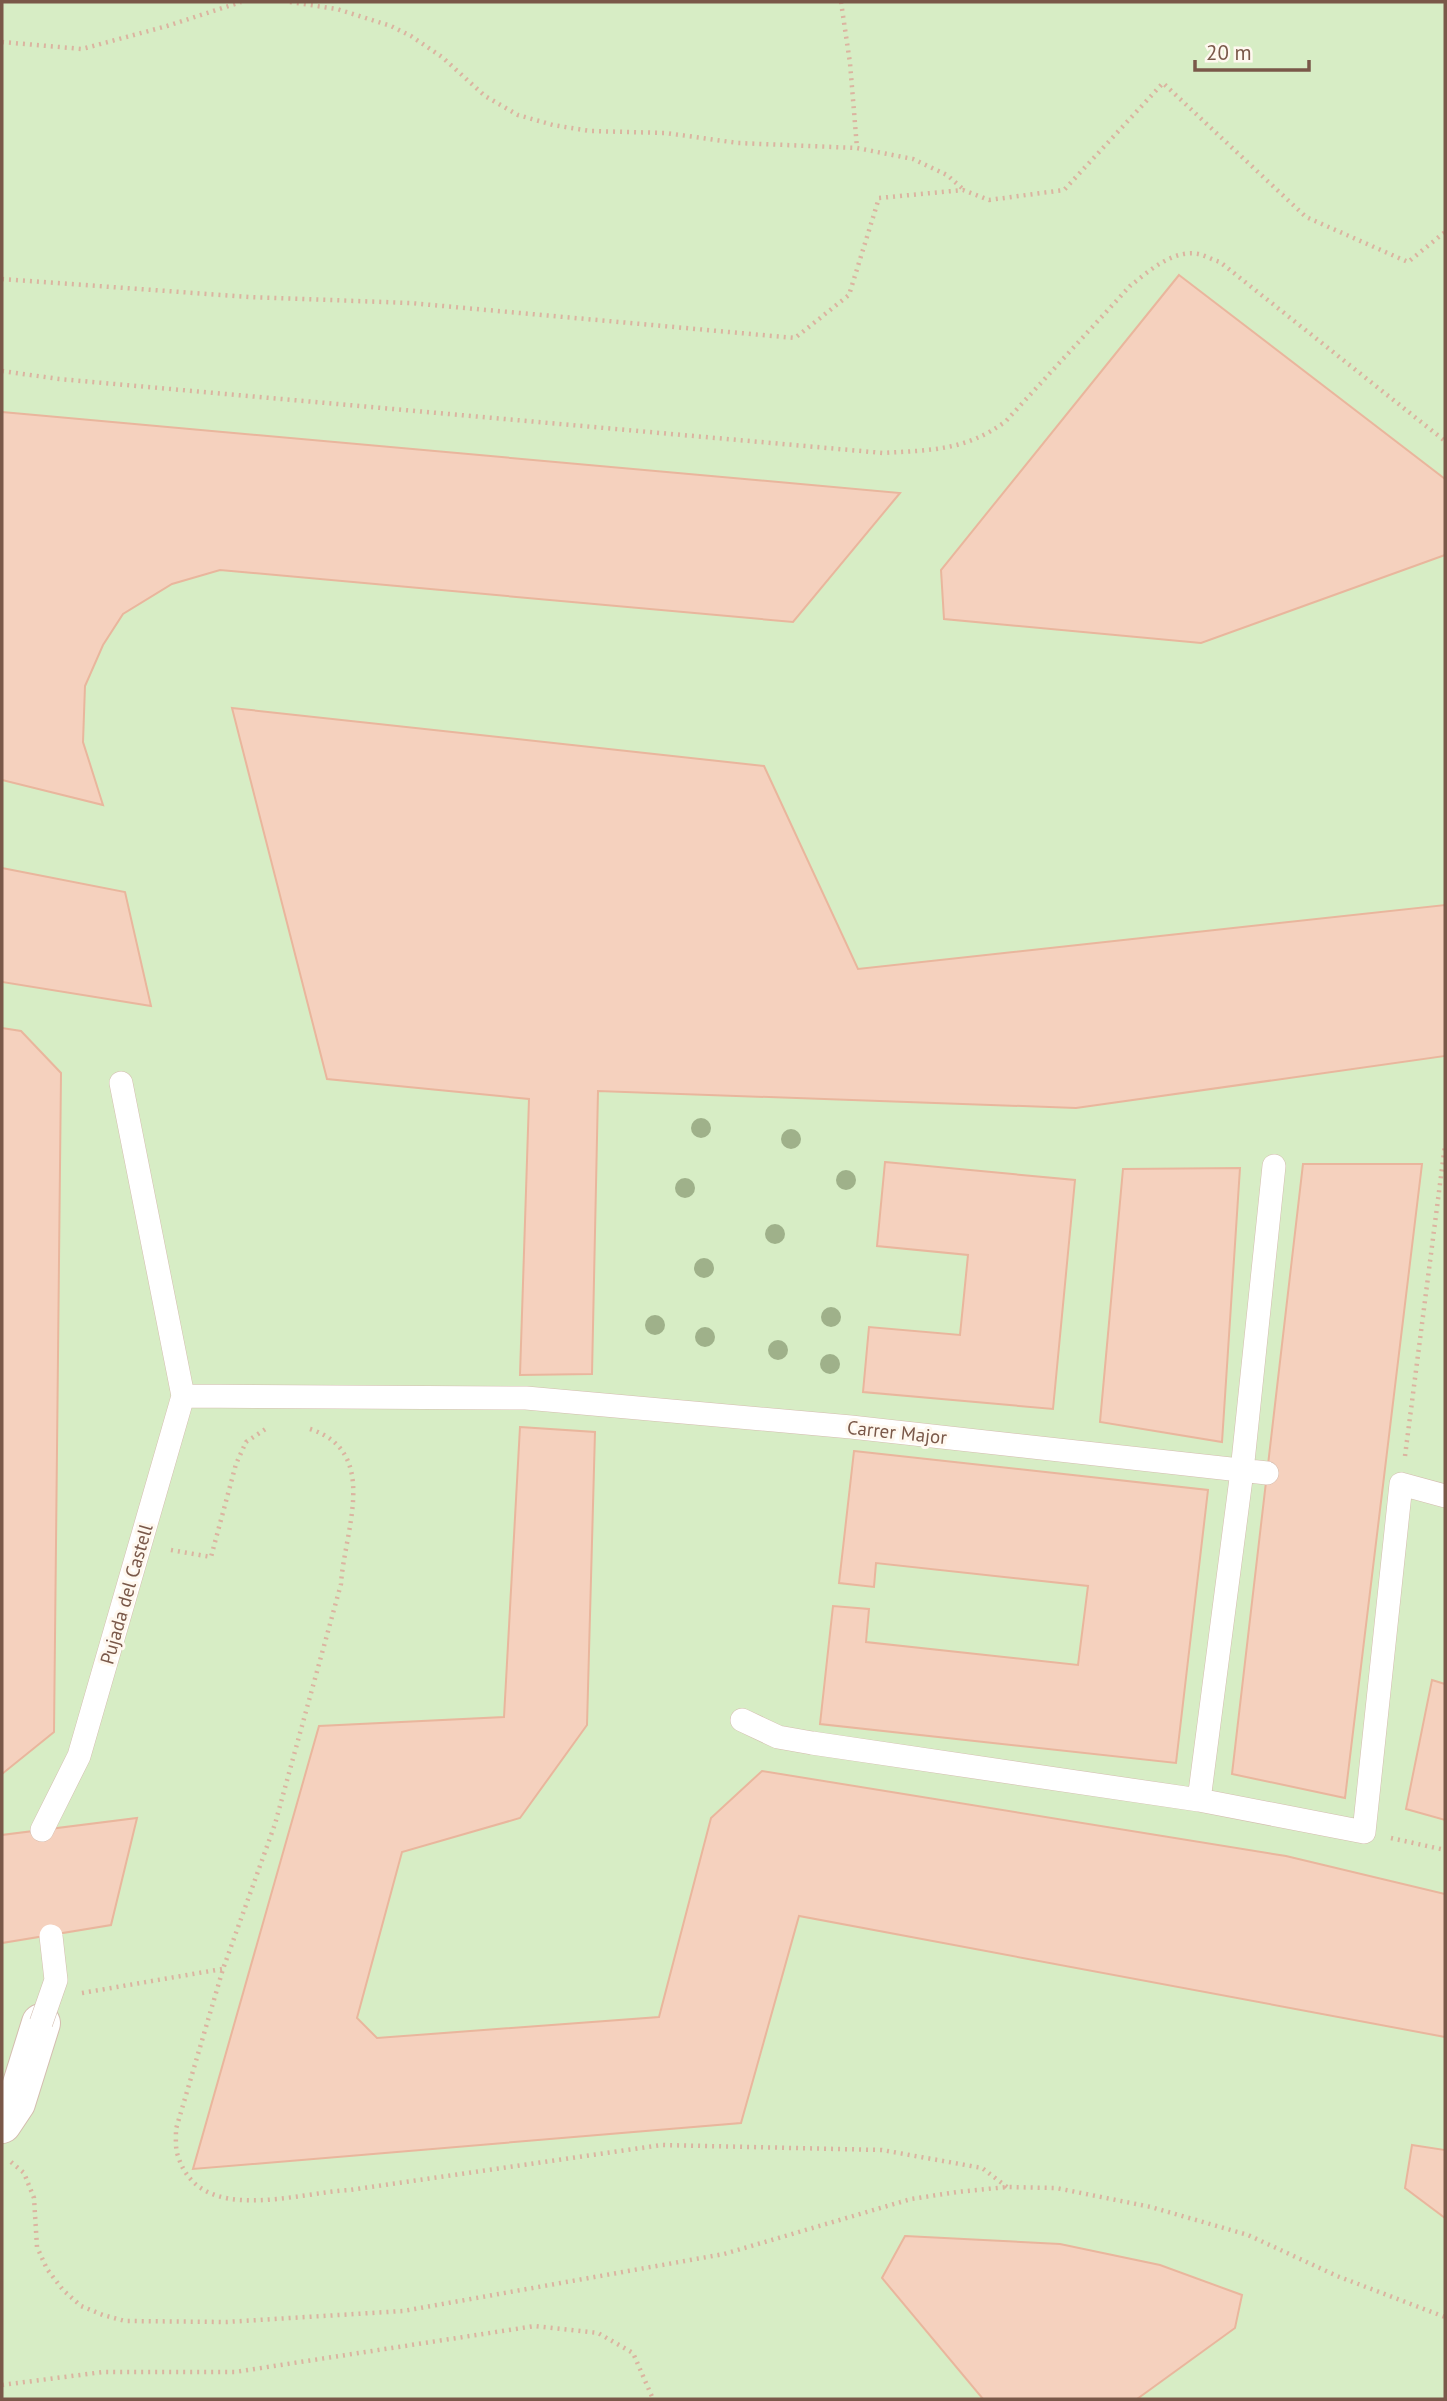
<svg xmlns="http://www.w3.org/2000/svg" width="1447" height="2401" viewBox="0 0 1447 2401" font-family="'PT Sans',sans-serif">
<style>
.green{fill:#d7edc5}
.building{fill:#f5d1be;stroke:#e9b69d;stroke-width:2}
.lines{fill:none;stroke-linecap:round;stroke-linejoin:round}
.service-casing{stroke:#d4bdaf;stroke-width:24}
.minor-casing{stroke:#d4bdaf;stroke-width:40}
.path{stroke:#dbb4a0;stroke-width:4.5;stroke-dasharray:2 5;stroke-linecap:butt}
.service{stroke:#fff;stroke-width:23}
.minor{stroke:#fff;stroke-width:38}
.service-bridge-casing{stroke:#d4bdaf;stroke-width:24;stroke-linecap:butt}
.service-bridge{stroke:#fff;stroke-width:23}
.tree{fill:#9fb18a}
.labels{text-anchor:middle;stroke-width:6;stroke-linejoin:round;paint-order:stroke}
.street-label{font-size:19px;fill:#7a5849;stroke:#fff8ef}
</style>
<rect width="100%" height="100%" fill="#fef4e8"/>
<path class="green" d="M 2,2 L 1445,2 L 1445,2399 L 2,2399 Z"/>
<path class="building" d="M 1179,275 L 1445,479 L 1445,555 L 1201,643 L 944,619 L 941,570 Z
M 2,412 L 900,493 L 793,622 L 220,570 L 172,584 L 123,614 L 103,645 L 85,686 L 83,742 L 103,805 L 2,780 Z
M 232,708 L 764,766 L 858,969 L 1445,905 L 1445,1056 L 1076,1108 L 598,1091 L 592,1374 L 520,1375 L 529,1099 L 327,1079 Z
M 2,868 L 125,892 L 151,1006 L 2,982 Z
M 2,1028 L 21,1031 L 61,1073 L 54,1732 L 2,1774 Z
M 885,1162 L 1075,1180 L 1053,1409 L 863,1392 L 869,1327 L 960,1335 L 968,1255 L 877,1246 Z
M 1303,1164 L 1422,1164 L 1345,1798 L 1232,1774 Z
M 1240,1168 L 1222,1442 L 1100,1422 L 1123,1169 Z
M 520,1427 L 595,1432 L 587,1725 L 520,1818 L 402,1852 L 357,2018 L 377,2038 L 659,2017 L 711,1818 L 762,1771 L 1286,1856 L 1445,1894 L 1445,2037 L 799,1916 L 741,2123 L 193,2169 L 319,1726 L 504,1717 Z
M 854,1451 L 1208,1490 L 1176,1763 L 820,1724 L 833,1606 L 869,1609 L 866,1642 L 1078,1665 L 1088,1586 L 876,1563 L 874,1587 L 839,1583 Z
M 1432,1680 L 1445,1684 L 1445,1820 L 1406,1809 Z
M 137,1818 L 111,1925 L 2,1943 L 2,1835 Z
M 1412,2145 L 1445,2150 L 1445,2218 L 1405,2188 Z
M 905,2236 L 1060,2244 L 1160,2265 L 1242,2295 L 1235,2328 L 1137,2399 L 983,2399 L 882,2278 Z"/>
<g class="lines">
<g class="service-casing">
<path id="service" d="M 121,1083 L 183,1396
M 742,1720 L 778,1737 L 812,1743 L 1199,1800 L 1364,1832 L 1401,1484 L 1445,1496
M 1199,1800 L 1242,1471 L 1274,1166
M 42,1830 L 79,1756 L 183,1396 L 526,1398 L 851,1427 L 1267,1473"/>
</g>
<g class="minor-casing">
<path id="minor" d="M 2,2124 L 16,2103 L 41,2023"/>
</g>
<path class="path" d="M 290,2 L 337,9 L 391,26 L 411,36 L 442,57 L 485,96 L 518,115 L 553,125 L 590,131 L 666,133 L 738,143 L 857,148 L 913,159 L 947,175 L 963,189
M 841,2 L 850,63 L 857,148
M 2,42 L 82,49 L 167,26 L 241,2
M 2,279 L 249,297 L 410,303 L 795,338 L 849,295 L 879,198 L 963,190 L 989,200 L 1064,190 L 1163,83 L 1306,217 L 1408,262 L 1445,232
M 2,371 L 59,379 L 883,453 C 930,450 966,451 1006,421 L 1130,286 C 1149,271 1173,249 1199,254 C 1206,256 1213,260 1220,262 L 1445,441
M 310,1429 C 381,1452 344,1532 341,1584 L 275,1824 L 223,1969 L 176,2129 C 176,2137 175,2148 178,2156 C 200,2227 298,2192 350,2190 L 662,2145 L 882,2150 L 982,2168 L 1007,2187
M 1405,1456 L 1445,1145
M 171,1550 L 211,1557 L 236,1464 L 246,1442 L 267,1428
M 1391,1838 L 1445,1850
M 82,1993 L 222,1969
M 11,2162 L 24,2173 L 34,2198 L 37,2247 L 47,2269 L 63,2290 L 81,2306 L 103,2315 L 125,2321 L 226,2322 L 403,2311 L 724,2254 L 911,2199 L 957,2192 L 1007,2187 L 1056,2188 L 1151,2207 L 1248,2235 L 1337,2276 L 1445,2317
M 2,2385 L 103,2372 L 235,2372 L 535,2326 L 598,2333 L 633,2353 L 653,2399"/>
<use href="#service" class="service"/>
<use href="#minor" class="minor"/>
<g class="service-bridge-casing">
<path id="service-bridge" d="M 41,2023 L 56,1980 L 51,1936"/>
</g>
<use href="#service-bridge" class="service-bridge"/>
</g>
<g class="tree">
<circle cx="701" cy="1128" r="10"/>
<circle cx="791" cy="1139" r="10"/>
<circle cx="846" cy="1180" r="10"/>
<circle cx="685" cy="1188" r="10"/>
<circle cx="775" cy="1234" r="10"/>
<circle cx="704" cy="1268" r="10"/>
<circle cx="831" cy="1317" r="10"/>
<circle cx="655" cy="1325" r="10"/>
<circle cx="705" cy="1337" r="10"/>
<circle cx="778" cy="1350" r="10"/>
<circle cx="830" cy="1364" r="10"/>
</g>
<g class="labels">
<g class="street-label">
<text transform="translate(897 1432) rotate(6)" y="7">Carrer Major</text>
<text transform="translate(126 1594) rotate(-74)" y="7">Pujada del Castell</text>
</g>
</g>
<rect width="1447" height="2401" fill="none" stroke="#7a5849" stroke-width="7"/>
<path d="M1195 60v10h114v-10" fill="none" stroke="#7a5849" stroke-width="3.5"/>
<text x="1206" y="60" font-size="21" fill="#7a5849" stroke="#fff8ef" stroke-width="5" paint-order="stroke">20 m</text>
</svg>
